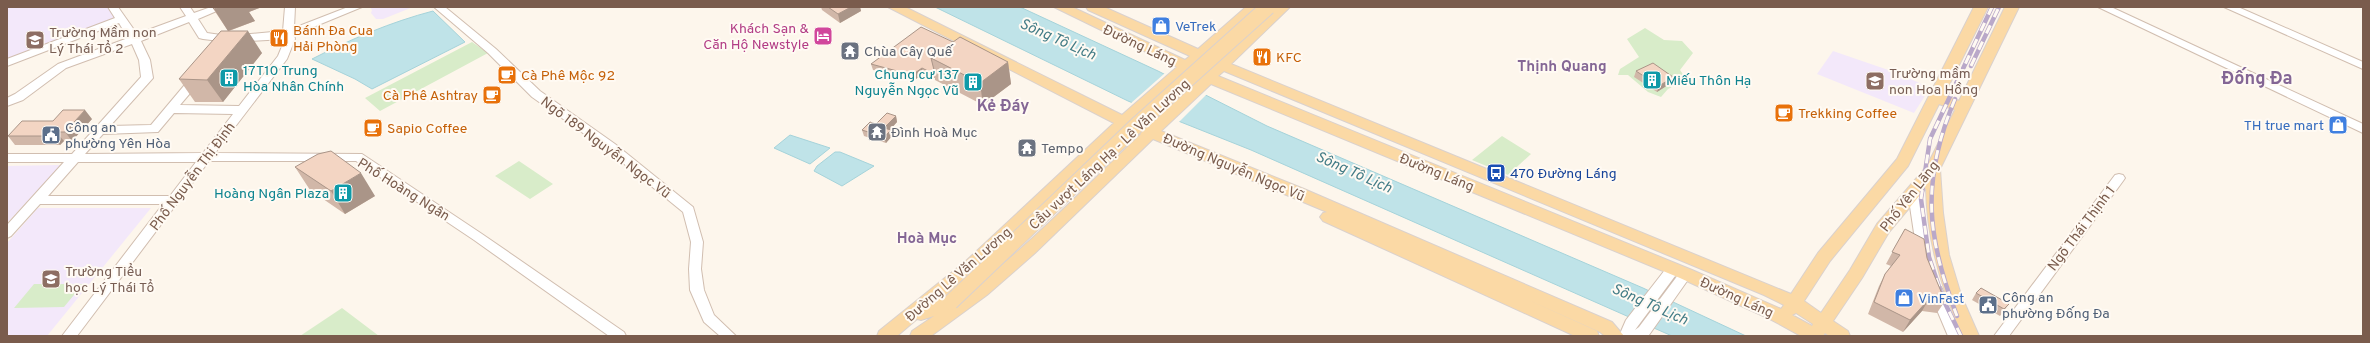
<svg xmlns="http://www.w3.org/2000/svg" width="2370" height="343" viewBox="0 0 2370 343" font-family="Overpass,sans-serif">
<style>
.education{fill:#f3e8fa}
.green{fill:#d8ecc9}
.water{fill:#bfe3e8;stroke:#a5d3da}
.pier{fill:#fdf6ec}
.lines{fill:none;stroke-linecap:round;stroke-linejoin:round}
.minor-casing{stroke:#d1beb0;stroke-width:2}
.major-casing{stroke:#dad1cd;stroke-width:2}
.minor{fill:#fff;fill-rule:evenodd}
.major{fill:#fbd9a5;fill-rule:evenodd}
.rail-casing{stroke:#b9a8c9;stroke-width:4.5}
.rail{stroke:#fffaf3;stroke-width:3;stroke-dasharray:9;stroke-linecap:butt}
.major-bridge-casing{stroke:#dad1cd;stroke-width:17;stroke-linecap:butt}
.major-bridge{stroke:#fbd9a5;stroke-width:15}
.wall{fill:#d1b7a8}
.shaded-wall{fill:#aa9588}
.building{fill:#f3d5c3;stroke:#aa9588}
.labels{text-anchor:middle;stroke-width:4;stroke-linejoin:round;paint-order:stroke}
.shop-label{font-size:14px;fill:#366cbe;stroke:#fffaf3;text-anchor:start}
.hotel-label{font-size:14px;fill:#b23c85;stroke:#fffaf3;text-anchor:end}
.food-label{font-size:14px;fill:#c56008;stroke:#fffaf3;text-anchor:start}
.education-label{font-size:14px;fill:#785e54;stroke:#fffaf3;text-anchor:start}
.street-label{font-size:14px;fill:#7a5c4d;stroke:#fffaf3}
.worship-label{font-size:14px;fill:#5b616d;stroke:#fffaf3;text-anchor:start}
.culture-label{font-size:14px;fill:#0d838f;stroke:#fffaf3;text-anchor:start}
.service-label{font-size:14px;fill:#4e5e75;stroke:#fffaf3;text-anchor:start}
.transit-label{font-size:14px;fill:#164399;stroke:#fffaf3;text-anchor:start}
.water-label{font-size:15px;font-style:italic;fill:#437c86;stroke:#fffaf3}
.neighbourhood-label{font-size:15px;font-weight:bold;fill:#846695;stroke:#fffaf3}
.quarter-label{font-size:16px;font-weight:bold;fill:#846695;stroke:#fffaf3}
.district-label{font-size:18px;font-weight:bold;fill:#846695;stroke:#fffaf3}
</style>
<rect width="100%" height="100%" fill="#fdf6ec"/>
<path class="education" d="M 7,7 L 109,7 L 117,20 L 7,61 Z
M 370,7 L 413,7 L 383,19 L 376,19 L 371,13 L 372,10 Z
M 1833,51 L 1900,74 L 1930,88 L 1914,113 L 1817,74 Z
M 61,165 L 7,223 L 7,166 Z
M 38,208 L 151,208 L 47,336 L 7,336 L 7,243 Z"/>
<path class="green" d="M 1645,28 L 1664,40 L 1682,41 L 1693,53 L 1680,70 L 1687,80 L 1668,89 L 1661,97 L 1648,92 L 1628,75 L 1618,75 L 1620,69 L 1639,57 L 1627,39 Z
M 472,42 L 488,53 L 380,111 L 365,98 Z
M 1502,136 L 1531,154 L 1508,175 L 1472,160 Z
M 519,161 L 553,184 L 530,199 L 495,176 Z
M 34,284 L 83,284 L 64,307 L 14,308 Z
M 342,308 L 379,336 L 300,336 Z"/>
<path class="water" d="M 935,7 L 1020,7 L 1158,71 L 1267,126 L 1643,288 L 1746,336 L 1672,336 L 1251,150 L 1128,101 Z
M 433,11 L 465,42 L 372,89 L 355,79 L 312,59 C 351,39 391,22 433,11 Z
M 790,135 L 830,148 L 810,164 L 774,148 Z
M 835,152 L 840,152 L 874,166 L 842,186 L 814,171 L 817,166 Z"/>
<path class="pier" d="M 1165,73 L 1207,94 L 1178,123 L 1130,104 Z"/>
<g class="lines">
<g class="minor-casing">
<path id="minor" d="M 108,7 L 118,7 L 137,34 L 186,16 L 180,7 L 190,7 L 194,13 L 211,7 L 226,7 L 198,19 L 207,33 L 228,36 L 283,31 L 285,7 L 295,7 L 294,28 L 348,7 L 362,7 L 294,35 L 295,39 L 287,59 L 215,153 L 362,154 L 482,234 L 624,332 L 626,336 L 609,336 L 474,240 L 356,161 L 209,161 L 77,336 L 62,336 L 163,204 L 40,204 L 11,236 L 7,238 L 7,225 L 64,162 L 7,162 L 7,154 L 72,154 L 141,77 L 139,60 L 132,44 L 66,68 L 23,100 L 7,106 L 7,98 L 15,94 L 58,64 L 128,38 L 119,23 L 7,66 L 7,59 L 115,18 ZM 189,22 L 199,38 L 203,39 L 228,42 L 285,39 L 278,56 L 239,106 L 180,105 L 203,78 L 197,74 L 193,75 L 151,125 L 110,126 L 153,78 L 150,60 L 141,41 ZM 174,113 L 233,114 L 203,153 L 85,154 L 103,134 L 158,132 ZM 78,162 L 196,162 L 170,196 L 48,196 Z
M 434,7 L 445,7 L 496,49 L 540,91 L 615,144 L 693,207 L 703,242 L 701,269 L 704,290 L 714,315 L 736,336 L 720,336 L 704,322 L 690,290 L 689,269 L 691,242 L 683,212 L 607,150 L 532,97 L 488,53 Z
M 2098,7 L 2111,7 L 2363,124 L 2363,133 Z
M 2224,7 L 2238,7 L 2363,62 L 2363,69 Z
M 2119,174 L 2123,175 L 2125,178 L 2123,181 L 2009,336 L 1994,336 L 2115,175 Z
M 1914,189 L 1920,193 L 1929,253 L 1928,256 L 1918,256 L 1917,253 L 1908,193 Z
M 1673,264 L 1678,266 L 1679,269 L 1678,272 L 1635,330 L 1639,327 L 1681,271 L 1691,271 L 1692,274 L 1649,335 L 1619,336 L 1626,320 L 1668,266 Z
M 1936,286 L 1941,287 L 1943,291 L 1962,336 L 1948,336 L 1929,291 L 1931,287 Z"/>
</g>
<g class="major-casing">
<path id="major" d="M 888,7 L 905,7 L 1122,115 L 1177,67 L 1054,7 L 1072,7 L 1185,60 L 1190,56 L 1088,10 L 1086,7 L 1104,7 L 1198,49 L 1246,7 L 1261,7 L 1209,54 L 1220,59 L 1275,7 L 1290,7 L 1231,64 L 1791,294 L 1818,253 L 1897,159 L 1974,7 L 1988,7 L 1944,95 L 1959,101 L 2005,7 L 2019,7 L 1940,169 L 1943,213 L 1949,255 L 1961,295 L 1979,336 L 1963,336 C 1941,289 1927,240 1926,188 L 1889,232 L 1862,278 L 1833,321 L 1848,331 L 1850,336 L 1829,336 L 1825,333 L 1823,336 L 1801,336 L 1770,319 L 1680,278 L 1211,84 L 1161,131 L 1304,189 L 1612,322 L 1624,336 L 1605,336 L 1600,332 L 1486,281 L 1597,331 L 1599,336 L 1575,336 L 1323,221 L 1320,217 L 1323,213 L 1327,212 L 1153,139 L 1035,253 L 987,295 L 931,336 L 910,336 L 912,331 L 934,316 L 921,320 L 917,319 L 897,336 L 877,336 L 879,331 L 966,261 L 1114,123 ZM 1201,61 L 1213,66 L 1208,71 L 1196,65 ZM 1224,71 L 1764,295 L 1784,305 L 1781,309 L 1692,270 L 1218,76 ZM 1188,73 L 1200,78 L 1149,126 L 1134,120 ZM 1939,104 L 1955,110 L 1927,166 L 1877,224 L 1850,270 L 1821,313 L 1804,301 L 1830,261 L 1908,166 ZM 1126,128 L 1141,134 C 1082,190 1024,252 958,299 L 951,296 L 942,299 L 978,269 ZM 1796,313 L 1813,324 L 1812,326 L 1792,315 Z"/>
</g>
<use href="#minor" class="minor"/>
<use href="#major" class="major"/>
<g class="rail-casing">
<path id="rail" d="M 1971,66 L 1999,7
M 1955,99 C 1921,180 1926,236 1957,316
M 1961,336 L 1943,299 L 1929,257 L 1921,199 L 1930,139 L 1992,7"/>
</g>
<use href="#rail" class="rail"/>
<g class="major-bridge-casing">
<path id="major-bridge" d="M 951,302 L 1139,123 L 1268,7"/>
</g>
<use href="#major-bridge" class="major-bridge"/>
</g>
<path class="wall" d="M 212,7 L 262,7 L 249,12 L 255,21 L 229,31 L 262,53 L 223,102 L 195,102 L 179,79 L 228,31 Z
M 821,7 L 860,7 L 861,11 L 840,23 L 822,10 Z
M 953,42 L 1008,62 L 1011,84 L 983,105 L 935,80 L 935,77 L 933,79 L 923,74 L 913,81 L 873,70 L 871,64 Z
M 1636,71 L 1673,77 L 1671,83 L 1657,92 L 1634,77 Z
M 896,116 L 897,122 L 890,130 L 891,130 L 892,136 L 886,143 L 864,136 L 862,130 Z
M 92,119 L 72,141 L 64,141 L 60,145 L 15,145 L 8,136 L 53,121 Z
M 295,167 L 375,196 L 345,214 L 310,190 Z
M 1905,229 L 1927,258 L 1945,301 L 1937,313 L 1922,311 L 1903,332 L 1868,314 L 1879,286 L 1885,274 L 1891,266 L 1886,264 Z
M 1976,293 L 2009,304 L 2000,316 L 1972,300 Z"/>
<path class="shaded-wall" d="M 220,7 L 262,7 L 249,12 L 255,21 L 228,31 L 214,9 Z
M 851,7 L 860,7 L 861,11 L 840,23 L 838,14 Z
M 248,31 L 262,53 L 223,102 L 207,80 Z
M 1008,62 L 1011,84 L 983,105 L 980,83 Z
M 922,68 L 923,74 L 913,81 L 912,75 Z
M 934,70 L 935,77 L 933,79 L 932,73 Z
M 1673,77 L 1671,83 L 1657,92 L 1659,86 Z
M 85,110 L 92,119 L 72,141 L 65,132 Z
M 896,116 L 897,122 L 886,134 L 884,128 Z
M 891,130 L 892,136 L 886,143 L 884,137 Z
M 56,132 L 64,141 L 60,145 L 52,136 Z
M 361,173 L 375,196 L 345,214 L 331,191 Z
M 1929,299 L 1922,311 L 1903,332 L 1910,320 Z"/>
<path class="building" d="M 212,7 L 220,7 L 214,9 Z
M 828,7 L 851,7 L 838,14 Z
M 921,27 L 953,42 L 931,58 L 934,70 L 932,73 L 922,68 L 912,75 L 871,64 Z
M 221,31 L 248,31 L 207,80 L 179,79 Z
M 960,37 L 1008,62 L 980,83 L 931,58 Z
M 1653,63 L 1673,77 L 1659,86 L 1636,71 Z
M 63,110 L 85,110 L 65,132 L 56,132 L 52,136 L 8,136 L 22,121 L 53,121 Z
M 887,113 L 896,116 L 884,128 L 891,130 L 884,137 L 862,130 L 870,122 L 876,124 Z
M 331,151 L 361,173 L 331,191 L 295,167 L 318,154 Z
M 1905,229 L 1924,239 L 1927,258 L 1945,301 L 1929,299 L 1910,320 L 1874,302 L 1885,274 L 1900,255 L 1892,252 Z
M 1981,288 L 2009,304 L 2004,309 L 1976,293 Z"/>
<defs>
<g id="shop-square" transform="scale(1)"><rect x="-9" y="-9" width="18" height="18" rx="4" fill="#3f7fe0" stroke="#fffaf3"/><path d="M-5-2.5h2.3a2.7 3.5 0 0 1 5.4 0H5L5.5 6h-11ZM-1.5-2.5h3a1.5 2.3 0 0 0-3 0Z" fill="#fff"/></g>
<g id="hotel-square" transform="scale(1)"><rect x="-9" y="-9" width="18" height="18" rx="4" fill="#d1479c" stroke="#fffaf3"/><path d="M-6-4.5h1.5V1H6V5H4.5V3h-9V5H-6ZM-4 0a1.8 1.8 0 1 1 3.6 0ZM.5 0V-2.5h3Q6-2.5 6 0Z" fill="#fff"/></g>
<g id="restaurant-square" transform="scale(1)"><rect x="-9" y="-9" width="18" height="18" rx="4" fill="#e8710a" stroke="#fffaf3"/><path d="M-5-6h1v4h1v-4h1v4h1v-4h1v5L-1.5 .5V6h-2V.5L-5-1ZM5-6V6H3V1.5H1.5Q1.5-4 5-6Z" fill="#fff"/></g>
<g id="school-square" transform="scale(1)"><rect x="-9" y="-9" width="18" height="18" rx="4" fill="#8d6e63" stroke="#fffaf3"/><path d="M0-5L7-2L0 1L-7-2ZM-4 1L0 2.5L4 1V4Q0 6-4 4Z" fill="#fff"/></g>
<g id="temple-square" transform="scale(1)"><rect x="-9" y="-9" width="18" height="18" rx="4" fill="#6b7280" stroke="#fffaf3"/><path d="M0-6L5-2H3V0L6.5 2.5H4V6H1.5V3h-3V6H-4V2.5H-6.5L-3 0V-2H-5Z" fill="#fff"/></g>
<g id="cafe-square" transform="scale(1)"><rect x="-9" y="-9" width="18" height="18" rx="4" fill="#e8710a" stroke="#fffaf3"/><path d="M-5.5-4.5H6V0H3Q3 3.5 0 3.5H-2.5Q-5.5 3.5-5.5 0ZM3-3.2v2h1.7v-2ZM-6 4.5H4V6H-6Z" fill="#fff"/></g>
<g id="building-square" transform="scale(1)"><rect x="-9" y="-9" width="18" height="18" rx="4" fill="#0f9aa8" stroke="#fffaf3"/><path d="M-4-6H4V6H1V3H-1V6H-4ZM-2.5-4.3h1.7v1.8h-1.7ZM.8-4.3h1.7v1.8H.8ZM-2.5-1h1.7V.8h-1.7ZM.8-1h1.7V.8H.8Z" fill="#fff"/></g>
<g id="civic-square" transform="scale(1)"><rect x="-9" y="-9" width="18" height="18" rx="4" fill="#5c6f8a" stroke="#fffaf3"/><path d="M-.6-6.5H3V-4.5H.6V-3L4-1V1h2V6H-6V1h2V-1L-.6-3ZM-1.2 2.5V6h2.4V2.5Z" fill="#fff"/></g>
<g id="bus-square" transform="scale(1)"><rect x="-9" y="-9" width="18" height="18" rx="4" fill="#1a4fb4" stroke="#fffaf3"/><path d="M-5-6H5V4H4V6H2V4H-2V6H-4V4H-5ZM-3.5-4V0h7V-4ZM-3.5 1.2v1.5H-2V1.2ZM2 1.2v1.5H3.5V1.2Z" fill="#fff"/></g>
</defs>
<g fill-rule="evenodd">
<use href="#shop-square" x="1161" y="26"/>
<use href="#hotel-square" x="823" y="36"/>
<use href="#restaurant-square" x="279" y="38"/>
<use href="#school-square" x="35" y="40"/>
<use href="#temple-square" x="850" y="51"/>
<use href="#restaurant-square" x="1262" y="57"/>
<use href="#cafe-square" x="507" y="75"/>
<use href="#building-square" x="229" y="78"/>
<use href="#building-square" x="1652" y="80"/>
<use href="#school-square" x="1875" y="81"/>
<use href="#building-square" x="973" y="82"/>
<use href="#cafe-square" x="492" y="95"/>
<use href="#cafe-square" x="1784" y="113"/>
<use href="#shop-square" x="2338" y="125"/>
<use href="#cafe-square" x="373" y="128"/>
<use href="#temple-square" x="877" y="132"/>
<use href="#civic-square" x="51" y="135"/>
<use href="#temple-square" x="1027" y="148"/>
<use href="#bus-square" x="1496" y="173"/>
<use href="#building-square" x="343" y="193"/>
<use href="#school-square" x="51" y="279"/>
<use href="#shop-square" x="1904" y="298"/>
<use href="#civic-square" x="1988" y="305"/>
</g>
<g class="labels">
<g class="shop-label">
<text x="1175" y="31">VeTrek</text>
<text x="2324" y="130" text-anchor="end">TH true mart</text>
<text x="1918" y="303">VinFast</text>
</g>
<g class="hotel-label">
<text x="809" y="33">Khách Sạn &amp;<tspan x="809" dy="16">Căn Hộ Newstyle</tspan></text>
</g>
<g class="food-label">
<text x="293" y="35">Bánh Đa Cua<tspan x="293" dy="16">Hải Phòng</tspan></text>
<text x="1276" y="62">KFC</text>
<text x="521" y="80">Cà Phê Mộc 92</text>
<text x="478" y="100" text-anchor="end">Cà Phê Ashtray</text>
<text x="1798" y="118">Trekking Coffee</text>
<text x="387" y="133">Sapio Coffee</text>
</g>
<g class="education-label">
<text x="49" y="37">Trường Mầm non<tspan x="49" dy="16">Lý Thái Tổ 2</tspan></text>
<text x="1889" y="78">Trường mầm<tspan x="1889" dy="16">non Hoa Hồng</tspan></text>
<text x="65" y="276">Trường Tiểu<tspan x="65" dy="16">học Lý Thái Tổ</tspan></text>
</g>
<g class="street-label">
<text transform="translate(1140 45) rotate(25)" y="5">Đường Láng</text>
<text transform="translate(606 147) rotate(37)" y="5">Ngõ 189 Nguyễn Ngọc Vũ</text>
<text transform="translate(1109 154) rotate(-43)" y="5">Cầu vượt Láng Hạ - Lê Văn Lương</text>
<text transform="translate(1234 167) rotate(23)" y="5">Đường Nguyễn Ngọc Vũ</text>
<text transform="translate(1437 172) rotate(22)" y="5">Đường Láng</text>
<text transform="translate(192 176) rotate(-53)" y="5">Phố Nguyễn Thị Định</text>
<text transform="translate(404 189) rotate(32)" y="5">Phố Hoàng Ngân</text>
<text transform="translate(1909 196) rotate(-52)" y="5">Phố Yên Lãng</text>
<text transform="translate(2081 228) rotate(-53)" y="5">Ngõ Thái Thịnh 1</text>
<text transform="translate(958 274) rotate(-41)" y="5">Đường Lê Văn Lương</text>
<text transform="translate(1737 297) rotate(24)" y="5">Đường Láng</text>
</g>
<g class="worship-label">
<text x="864" y="56">Chùa Cây Quế</text>
<text x="891" y="137">Đình Hoà Mục</text>
<text x="1041" y="153">Tempo</text>
</g>
<g class="culture-label">
<text x="243" y="75">17T10 Trung<tspan x="243" dy="16">Hòa Nhân Chính</tspan></text>
<text x="959" y="79" text-anchor="end">Chung cư 137<tspan x="959" dy="16">Nguyễn Ngọc Vũ</tspan></text>
<text x="1666" y="85">Miếu Thôn Hạ</text>
<text x="329" y="198" text-anchor="end">Hoàng Ngân Plaza</text>
</g>
<g class="service-label">
<text x="65" y="132">Công an<tspan x="65" dy="16">phường Yên Hòa</tspan></text>
<text x="2002" y="302">Công an<tspan x="2002" dy="16">phường Đống Đa</tspan></text>
</g>
<g class="transit-label">
<text x="1510" y="178">470 Đường Láng</text>
</g>
<g class="water-label">
<text transform="translate(1058 39) rotate(24)" y="5">Sông Tô Lịch</text>
<text transform="translate(1354 172) rotate(24)" y="5">Sông Tô Lịch</text>
<text transform="translate(1650 304) rotate(24)" y="5">Sông Tô Lịch</text>
</g>
<g class="neighbourhood-label">
<text x="1562" y="71">Thịnh Quang</text>
<text x="927" y="243">Hoà Mục</text>
</g>
<g class="quarter-label">
<text x="1003" y="111">Kẻ Đáy</text>
</g>
<g class="district-label">
<text x="2257" y="84">Đống Đa</text>
</g>
</g>
<rect width="2370" height="343" fill="none" stroke="#7a5c4d" stroke-width="16"/>
</svg>
